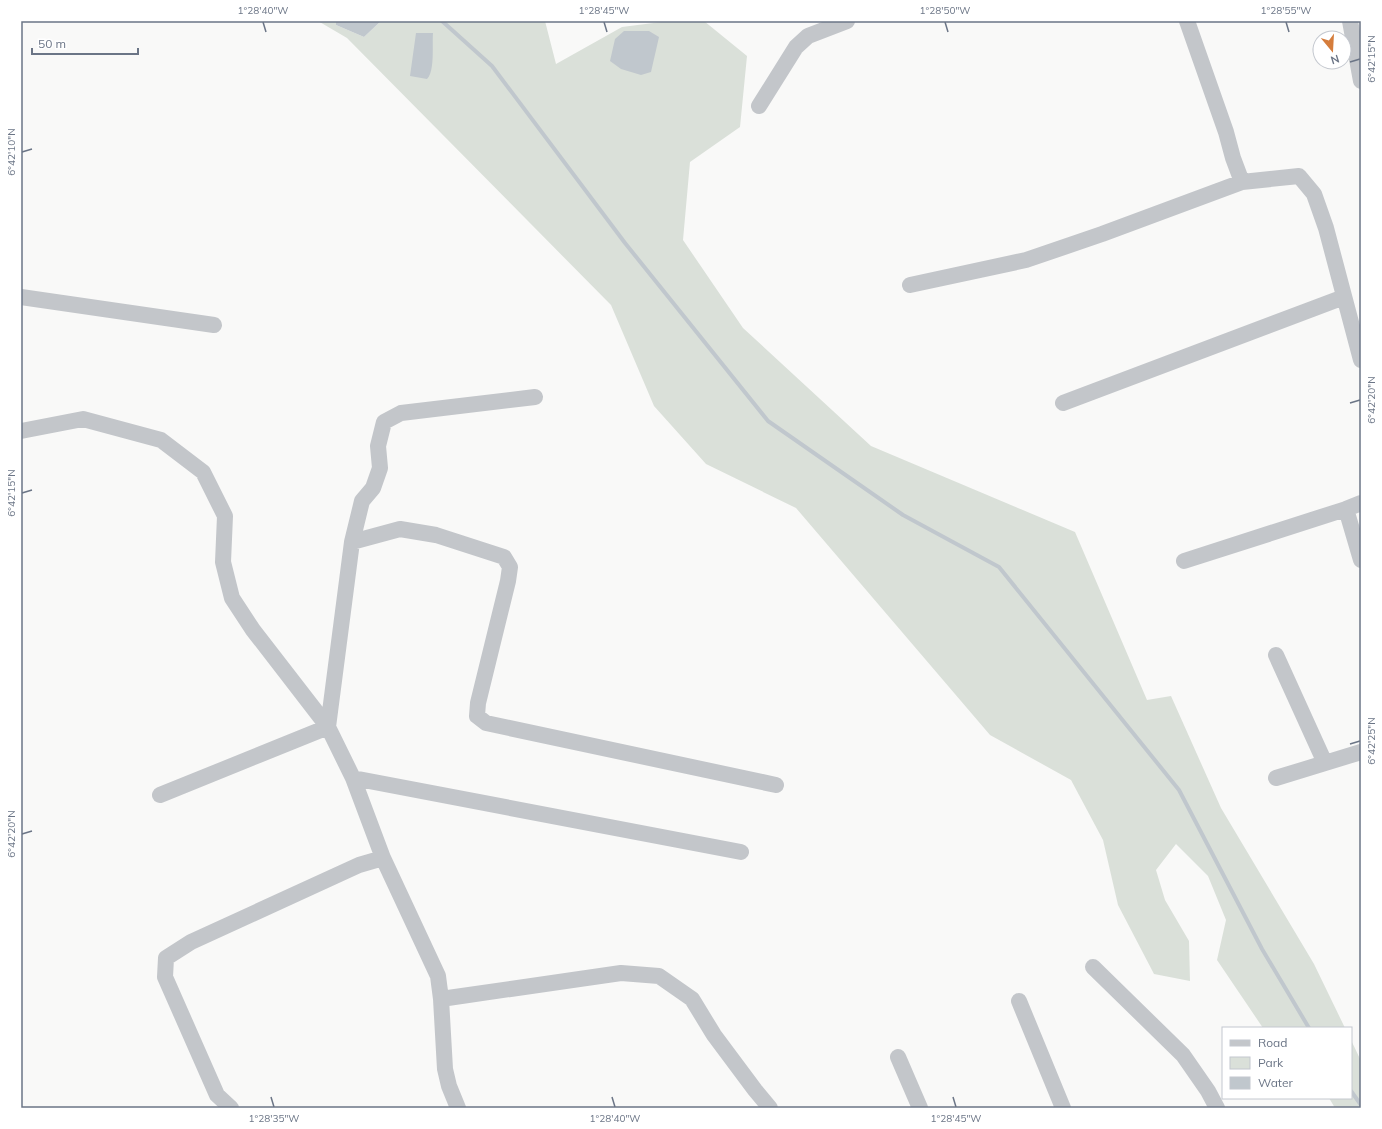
<svg xmlns="http://www.w3.org/2000/svg" width="1382" height="1129" viewBox="0 0 1382 1129" font-family="Mulish,sans-serif">
<style>
.green{fill:#dae0d9}
.water{fill:#c0c7cd}
.lines{fill:none;stroke-linecap:round;stroke-linejoin:round}
.stream{stroke:#c0c7cd;stroke-width:4}
.minor{stroke:#c3c6ca;stroke-width:16}
.ticks{fill:none;stroke:#6b7586;stroke-width:1.5}
.neatline{fill:none;stroke:#6b7586;stroke-width:1.5}
.ticks-label{font-size:10px;text-anchor:middle;fill:#6b7586}
</style>
<rect width="100%" height="100%" fill="#f9f9f8"/>
<path class="green" d="M 318,21 L 336,21 L 336,25 L 364,37 L 381,21 L 545,21 L 556,64 L 622,27 L 669,21 L 704,21 L 747,56 L 740,127 L 690,162 L 683,240 L 743,328 L 871,446 L 1075,532 L 1147,700 L 1171,696 L 1221,808 L 1314,964 L 1345,1028 L 1263,1028 L 1217,960 L 1226,920 L 1208,876 L 1176,844 L 1156,870 L 1165,900 L 1189,941 L 1190,981 L 1154,974 L 1118,905 L 1103,840 L 1071,780 L 990,735 L 796,508 L 706,464 L 654,406 L 611,305 L 347,38 Z
M 1351,1040 L 1361,1061 L 1361,1108 L 1335,1108 L 1329,1098 L 1351,1098 Z"/>
<path class="water" d="M 336,21 L 381,21 L 364,37 L 336,25 Z
M 624,31 L 649,31 L 659,37 L 651,72 L 641,75 L 621,69 L 610,61 L 615,39 Z
M 416,33 L 433,33 C 432,45 435,71 427,79 L 410,76 Z"/>
<g class="lines">
<path class="stream" d="M 442,21 L 492,66 L 625,243 L 768,421 L 903,515 L 999,567 L 1179,790 L 1262,949 L 1309,1028
M 1351,1091 L 1361,1105"/>
<path class="minor" d="M 1187,21 L 1226,132 L 1233,158 L 1242,182
M 1350,21 L 1361,81
M 759,106 L 796,47 L 808,36 L 847,21
M 910,285 L 1026,260 L 1102,234 L 1242,182 L 1299,176 L 1314,194 L 1326,228 L 1361,360
M 21,297 L 214,325
M 1063,403 L 1344,297
M 21,431 L 83,419 L 161,440 L 203,472 L 225,516 L 223,562 L 232,598 L 253,630 L 328,727 L 353,778 L 383,858
M 1361,503 L 1346,509 L 1361,560
M 352,542 L 400,529 L 436,535 L 504,557 L 510,567 L 508,581 L 478,703 L 477,716 L 486,723 L 776,785
M 1184,561 L 1346,509
M 1276,655 L 1325,763
M 353,778 L 741,852
M 1276,778 L 1361,752
M 160,795 L 328,727 L 352,542 L 362,501 L 373,488 L 380,468 L 378,446 L 384,422 L 401,413 L 535,397
M 1093,967 L 1183,1055 L 1208,1091 L 1217,1108
M 441,999 L 621,973 L 659,976 L 692,999 L 714,1035 L 755,1090 L 770,1108
M 1019,1001 L 1063,1108
M 898,1057 L 920,1108
M 231,1108 L 217,1095 L 165,977 L 166,958 L 191,942 L 359,865 L 383,858 L 438,976 L 441,999 L 445,1069 L 449,1086 L 458,1108"/>
</g>
<path class="ticks" d="M 263,22 L 266,32M 604,22 L 607,32M 945,22 L 948,32M 1286,22 L 1289,32M 1350,62 L 1360,59M 22,152 L 32,149M 1350,403 L 1360,400M 22,493 L 32,490M 1350,744 L 1360,741M 22,834 L 32,831M 271,1097 L 274,1107M 612,1097 L 615,1107M 953,1097 L 956,1107"/>
<rect width="1382" height="1129" fill="none" stroke="#ffffff" stroke-width="44"/>
<rect x="1222" y="1027" width="130" height="72" fill="#ffffff" stroke="#c4c8cf"/>
<rect x="1230" y="1040" width="20" height="6" fill="#c3c6ca" stroke="#c4c8cf"/>
<text x="1258" y="1047" font-size="12" fill="#6b7586">Road</text>
<rect x="1230" y="1057" width="20" height="12" fill="#dae0d9" stroke="#c4c8cf"/>
<text x="1258" y="1067" font-size="12" fill="#6b7586">Park</text>
<rect x="1230" y="1077" width="20" height="12" fill="#c0c7cd" stroke="#c4c8cf"/>
<text x="1258" y="1087" font-size="12" fill="#6b7586">Water</text>
<g transform="translate(1332 50) rotate(162)"><circle r="19" fill="#ffffff" stroke="#c4c8cf"/>
<path d="M0-3L7 15L0 10L-7 15Z" fill="#d57d3c"/>
<text y="-6" font-size="11" font-weight="bold" text-anchor="middle" fill="#6b7586">N</text>
</g>
<path d="M32 48v6h106v-6" fill="none" stroke="#6b7586" stroke-width="2"/>
<text x="38" y="48" font-size="12" fill="#6b7586" stroke="#ffffff" stroke-width="3" paint-order="stroke">50 m</text>
<rect x="22" y="22" width="1338" height="1085" class="neatline"/>
<g class="ticks-label">
<text x="263" y="14">1°28'40"W</text>
<text x="604" y="14">1°28'45"W</text>
<text x="945" y="14">1°28'50"W</text>
<text x="1286" y="14">1°28'55"W</text>
<text transform="translate(1371 59) rotate(-90)" y="4">6°42'15"N</text>
<text transform="translate(11 152) rotate(-90)" y="4">6°42'10"N</text>
<text transform="translate(1371 400) rotate(-90)" y="4">6°42'20"N</text>
<text transform="translate(11 493) rotate(-90)" y="4">6°42'15"N</text>
<text transform="translate(1371 741) rotate(-90)" y="4">6°42'25"N</text>
<text transform="translate(11 834) rotate(-90)" y="4">6°42'20"N</text>
<text x="274" y="1122">1°28'35"W</text>
<text x="615" y="1122">1°28'40"W</text>
<text x="956" y="1122">1°28'45"W</text>
</g>
</svg>
